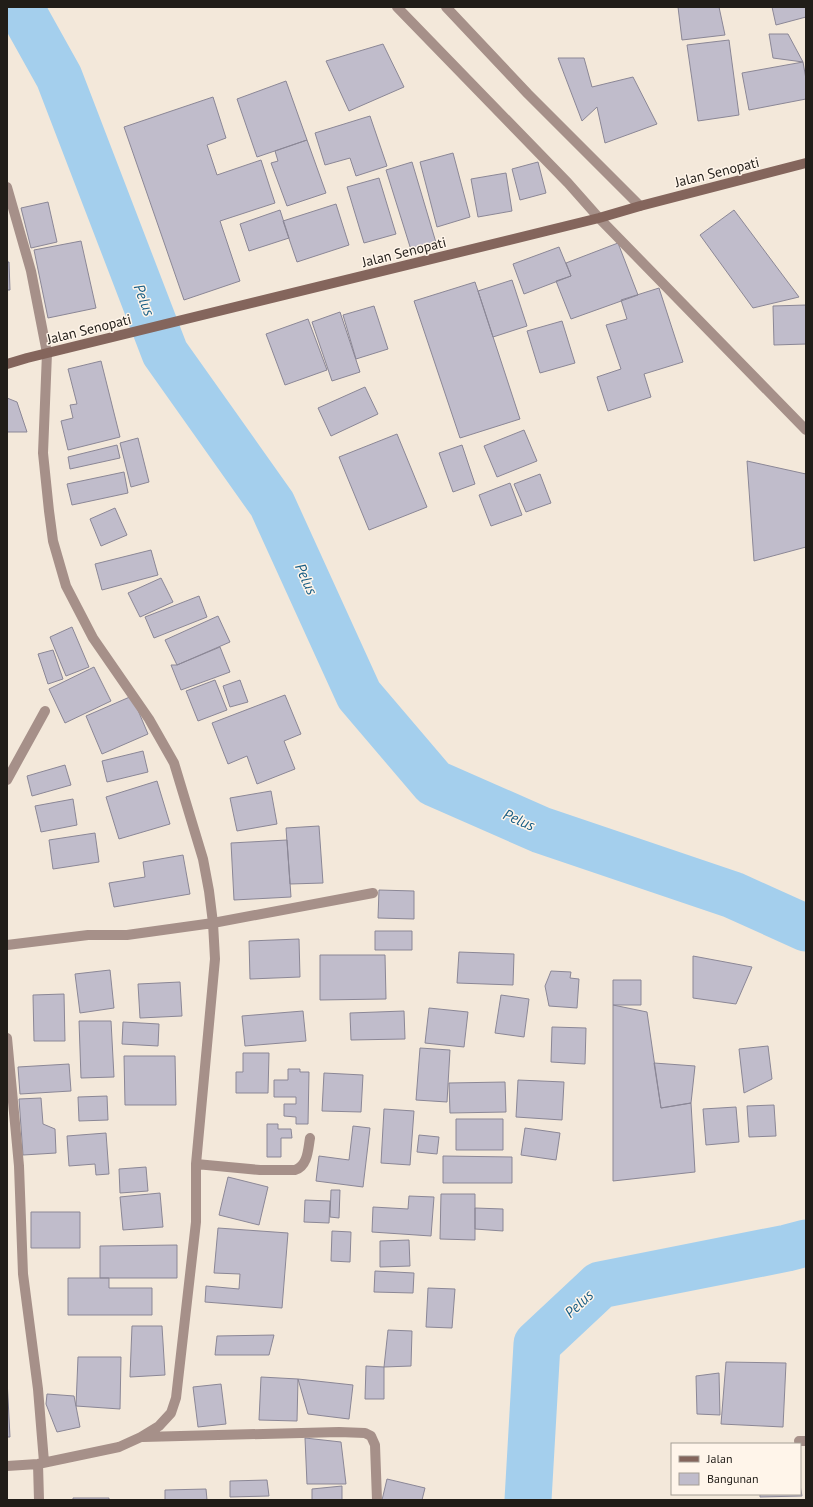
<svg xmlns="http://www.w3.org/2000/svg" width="813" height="1507" viewBox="0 0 813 1507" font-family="'PT Sans',sans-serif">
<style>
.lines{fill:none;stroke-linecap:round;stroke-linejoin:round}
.river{stroke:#a4cfed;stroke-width:47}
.building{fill:#c0bccb;stroke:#8b8796}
.street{stroke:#a69089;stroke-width:10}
.secondary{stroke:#84655c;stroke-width:10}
.labels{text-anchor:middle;stroke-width:3;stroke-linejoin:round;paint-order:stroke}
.street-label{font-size:14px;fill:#211d18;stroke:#fff5ea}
.water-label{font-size:15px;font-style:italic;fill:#185e85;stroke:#fff5ea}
</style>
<rect width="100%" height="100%" fill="#f3e8da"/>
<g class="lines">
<path class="river" d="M 20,7 L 59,77 L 165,353 L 272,504 L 359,695 L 434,783 L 541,830 L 733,895 L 806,928
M 528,1500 L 537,1344 L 600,1285 L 787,1248 L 806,1243"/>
</g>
<path class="building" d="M 678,7 L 719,7 L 725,35 L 682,40 Z
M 772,7 L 806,7 L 806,17 L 776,25 Z
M 769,34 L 788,34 L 803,62 L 773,58 Z
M 729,40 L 739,115 L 698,121 L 687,45 Z
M 383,44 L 404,87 L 349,111 L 326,61 Z
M 558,58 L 584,58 L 592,87 L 633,77 L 657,124 L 605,143 L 597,107 L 582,121 Z
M 803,62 L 806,79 L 806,99 L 749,110 L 742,73 Z
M 286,81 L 307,140 L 257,157 L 237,99 Z
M 213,97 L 226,138 L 207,145 L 217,175 L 261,160 L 275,203 L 220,221 L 240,281 L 184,300 L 124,127 Z
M 370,116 L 387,166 L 356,176 L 350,158 L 325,165 L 315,133 Z
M 307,140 L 326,193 L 287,206 L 271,163 L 278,161 L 275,151 Z
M 453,153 L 470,217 L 437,227 L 420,162 Z
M 412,162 L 437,246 L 412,253 L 386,170 Z
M 538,162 L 546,193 L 520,200 L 512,169 Z
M 506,173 L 512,211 L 478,217 L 471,179 Z
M 379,178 L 396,234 L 364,243 L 347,187 Z
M 48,202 L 57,242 L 31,248 L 21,208 Z
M 336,204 L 349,245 L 297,262 L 283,221 Z
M 280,210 L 289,238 L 249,251 L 240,224 Z
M 734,210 L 799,297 L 753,308 L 700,235 Z
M 81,241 L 96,308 L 48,318 L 34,250 Z
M 618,243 L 638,295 L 571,319 L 556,281 L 571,276 L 566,263 Z
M 559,247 L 571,276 L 524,294 L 513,264 Z
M 7,262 L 9,262 L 10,290 L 7,290 Z
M 512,280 L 527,326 L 493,337 L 478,291 Z
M 475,282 L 520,419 L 460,438 L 414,301 Z
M 659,288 L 683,362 L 644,374 L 651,397 L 608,411 L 597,377 L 621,369 L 606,325 L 627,319 L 621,300 Z
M 806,305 L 806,344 L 774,345 L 773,306 Z
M 374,306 L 388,349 L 356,359 L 343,315 Z
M 340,312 L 360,372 L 332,381 L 312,322 Z
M 308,319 L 327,370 L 285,385 L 266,334 Z
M 562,321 L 575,363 L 540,373 L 527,331 Z
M 101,361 L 120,437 L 68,450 L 61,421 L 73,418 L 70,405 L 77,404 L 68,369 Z
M 365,387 L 378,414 L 331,436 L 318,408 Z
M 7,398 L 17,402 L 27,432 L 7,432 Z
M 524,430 L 537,461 L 497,477 L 484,446 Z
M 397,434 L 427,507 L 369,530 L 339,457 Z
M 138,438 L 149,482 L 131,487 L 120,443 Z
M 117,445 L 120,458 L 70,469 L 68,457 Z
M 462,445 L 475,484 L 453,492 L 439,453 Z
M 747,461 L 806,474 L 806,547 L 754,561 Z
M 124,472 L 128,493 L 72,505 L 67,484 Z
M 540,474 L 551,503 L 526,512 L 514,484 Z
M 510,483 L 522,515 L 491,526 L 479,495 Z
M 115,508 L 127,535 L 101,546 L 90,519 Z
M 151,550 L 158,575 L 102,590 L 95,564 Z
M 161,578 L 173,602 L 140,617 L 128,593 Z
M 199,596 L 207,617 L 154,638 L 145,617 Z
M 218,616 L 230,642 L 177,665 L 165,640 Z
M 72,627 L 89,667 L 66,676 L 50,637 Z
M 220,647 L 230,672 L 181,690 L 171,665 L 177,665 Z
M 53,650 L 63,679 L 48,684 L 38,654 Z
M 94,667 L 111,701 L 65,723 L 49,689 Z
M 215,680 L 227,710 L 198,721 L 186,691 Z
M 240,680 L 248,702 L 230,707 L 223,686 Z
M 285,695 L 301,734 L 284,741 L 295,769 L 257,784 L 247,756 L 228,764 L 212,723 Z
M 132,696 L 148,734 L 102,754 L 86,716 Z
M 143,751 L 148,772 L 107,782 L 102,761 Z
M 65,765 L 71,785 L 32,796 L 27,776 Z
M 157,781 L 170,824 L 119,839 L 106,797 Z
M 271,791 L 277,824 L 237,831 L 230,798 Z
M 73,799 L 77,825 L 41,832 L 35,806 Z
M 319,826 L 323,883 L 290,884 L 286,828 Z
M 95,833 L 99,862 L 53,869 L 49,840 Z
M 287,840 L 291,897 L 234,900 L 231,843 Z
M 183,855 L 190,894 L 114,907 L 109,883 L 145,877 L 143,862 Z
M 379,890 L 414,891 L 414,919 L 378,918 Z
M 375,931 L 412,931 L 412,950 L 375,950 Z
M 299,939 L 300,977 L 250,979 L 249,941 Z
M 459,952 L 514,954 L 513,985 L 457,983 Z
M 320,955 L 385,955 L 386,999 L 320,1000 Z
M 693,956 L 752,967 L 736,1004 L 693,998 Z
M 110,970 L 114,1008 L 80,1013 L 75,974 Z
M 551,971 L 571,972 L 570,978 L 579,979 L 577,1008 L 549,1006 L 545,986 Z
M 613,980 L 641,980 L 641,1005 L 613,1005 Z
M 180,982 L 182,1016 L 140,1018 L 138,984 Z
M 64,994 L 65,1041 L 34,1041 L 33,995 Z
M 501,995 L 529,999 L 524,1037 L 495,1033 Z
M 613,1005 L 647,1012 L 661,1108 L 691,1103 L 695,1172 L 613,1181 Z
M 429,1008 L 468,1012 L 464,1047 L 425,1043 Z
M 303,1011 L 306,1041 L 245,1046 L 242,1016 Z
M 404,1011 L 405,1039 L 351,1040 L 350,1013 Z
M 79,1021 L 111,1021 L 114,1077 L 81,1078 Z
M 123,1022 L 159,1024 L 158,1046 L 122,1044 Z
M 552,1027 L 586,1028 L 585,1064 L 551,1062 Z
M 768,1046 L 772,1079 L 744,1093 L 739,1049 Z
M 420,1048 L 450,1050 L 447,1102 L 416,1100 Z
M 243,1053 L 269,1053 L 268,1093 L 236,1093 L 236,1072 L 243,1072 Z
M 124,1056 L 175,1056 L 176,1105 L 125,1105 Z
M 654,1063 L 695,1066 L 691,1103 L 661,1108 Z
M 69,1064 L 71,1091 L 20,1094 L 18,1067 Z
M 288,1069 L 300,1069 L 300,1072 L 309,1072 L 308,1124 L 296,1124 L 296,1117 L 284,1116 L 284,1104 L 296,1104 L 296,1097 L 274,1097 L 274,1080 L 288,1080 Z
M 324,1073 L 363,1075 L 361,1112 L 322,1111 Z
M 518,1080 L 564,1082 L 562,1120 L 516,1117 Z
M 505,1082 L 506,1112 L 450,1113 L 449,1083 Z
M 107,1096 L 108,1120 L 79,1121 L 78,1097 Z
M 41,1098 L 43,1124 L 55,1129 L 56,1153 L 23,1155 L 19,1099 Z
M 774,1105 L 776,1136 L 749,1137 L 747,1106 Z
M 736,1107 L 739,1142 L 706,1145 L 703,1109 Z
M 384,1109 L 414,1111 L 410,1165 L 381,1163 Z
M 456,1119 L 503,1119 L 503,1150 L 456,1150 Z
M 267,1124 L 278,1124 L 278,1129 L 291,1129 L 292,1138 L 281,1138 L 281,1157 L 267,1157 Z
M 353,1126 L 370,1128 L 363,1187 L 316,1181 L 319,1156 L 349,1160 Z
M 525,1128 L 560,1133 L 556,1160 L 521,1155 Z
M 106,1133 L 109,1174 L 96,1175 L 95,1164 L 69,1166 L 67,1136 Z
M 419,1135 L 439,1137 L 437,1154 L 417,1152 Z
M 443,1156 L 512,1157 L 512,1183 L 443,1183 Z
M 146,1167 L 148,1191 L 120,1193 L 119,1169 Z
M 228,1177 L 268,1187 L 259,1225 L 219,1215 Z
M 331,1190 L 340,1190 L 339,1218 L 330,1217 Z
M 160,1193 L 163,1227 L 123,1230 L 120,1197 Z
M 441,1194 L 475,1194 L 475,1240 L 440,1239 Z
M 409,1196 L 434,1197 L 431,1236 L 372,1232 L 373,1207 L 408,1209 Z
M 305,1200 L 330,1201 L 329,1223 L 304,1222 Z
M 475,1208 L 503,1209 L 503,1231 L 475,1229 Z
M 31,1212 L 80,1212 L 80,1248 L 31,1248 Z
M 218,1228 L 288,1233 L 282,1308 L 205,1302 L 206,1286 L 239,1289 L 240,1274 L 214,1273 Z
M 332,1231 L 351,1232 L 350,1262 L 331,1261 Z
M 409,1240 L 410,1266 L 380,1267 L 380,1241 Z
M 177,1245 L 177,1278 L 100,1278 L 100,1246 Z
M 375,1271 L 414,1273 L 413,1293 L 374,1292 Z
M 68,1278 L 109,1278 L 109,1288 L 152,1288 L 152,1315 L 68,1315 Z
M 428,1288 L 455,1289 L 452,1328 L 426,1327 Z
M 132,1326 L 162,1326 L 165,1375 L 130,1377 Z
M 388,1330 L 412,1331 L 411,1366 L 384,1367 Z
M 274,1335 L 269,1355 L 215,1355 L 217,1336 Z
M 78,1357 L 121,1357 L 120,1409 L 76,1406 Z
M 726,1362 L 786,1363 L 783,1427 L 721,1424 Z
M 366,1366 L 384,1367 L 384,1399 L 365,1399 Z
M 719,1373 L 720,1415 L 697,1414 L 696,1376 Z
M 261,1377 L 298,1379 L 297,1421 L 259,1420 Z
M 7,1379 L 10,1437 L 7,1437 Z
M 298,1379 L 353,1385 L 349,1419 L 308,1414 Z
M 221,1384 L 226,1424 L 198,1427 L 193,1387 Z
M 47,1394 L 74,1396 L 80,1427 L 57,1432 L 46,1404 Z
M 305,1438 L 341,1442 L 346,1484 L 307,1484 Z
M 387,1479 L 425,1488 L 422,1500 L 382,1500 Z
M 267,1480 L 269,1496 L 230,1497 L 230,1481 Z
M 800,1485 L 802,1496 L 760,1497 L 760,1494 L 800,1494 Z
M 342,1486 L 342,1500 L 312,1500 L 312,1489 Z
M 206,1489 L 207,1500 L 165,1500 L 165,1490 Z
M 73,1498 L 109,1498 L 109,1500 L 73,1500 Z"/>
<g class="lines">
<path class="street" d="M 397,7 L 568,183 L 599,218 L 806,430
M 446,7 L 528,94 L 640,206
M 7,187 L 31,271 L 47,353 L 43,453 L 49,511 L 53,541 L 66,586 L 93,638 L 149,719 L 174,763 L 203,859 L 209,891 L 213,923 L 215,959 L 196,1164 L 196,1222 L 176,1398 L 171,1413 L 159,1426 L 141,1437 L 119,1447 L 38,1464 L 7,1466
M 7,780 L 45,711
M 7,945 L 88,935 L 127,935 L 213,923 L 373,893
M 7,1038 L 19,1166 L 23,1274 L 38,1389 L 44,1462
M 196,1164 L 260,1170 L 295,1170 C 308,1166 308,1149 310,1138
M 143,1437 L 339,1432 L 365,1433 L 371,1436 L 375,1445 L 377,1500
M 799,1441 L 806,1441
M 38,1464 L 39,1500"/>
<path class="secondary" d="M 7,364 L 27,358 L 599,218 L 640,206 L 806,163"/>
</g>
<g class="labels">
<g class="street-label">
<text transform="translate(717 172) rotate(-14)" y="5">Jalan Senopati</text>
<text transform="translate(404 252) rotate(-14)" y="5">Jalan Senopati</text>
<text transform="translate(89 329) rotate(-14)" y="5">Jalan Senopati</text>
</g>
<g class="water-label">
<text transform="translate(144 300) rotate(69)" y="5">Pelus</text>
<text transform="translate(306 579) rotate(66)" y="5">Pelus</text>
<text transform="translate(519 820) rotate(23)" y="5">Pelus</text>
<text transform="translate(579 1304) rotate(-43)" y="5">Pelus</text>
</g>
</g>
<rect width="813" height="1507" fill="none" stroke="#211d18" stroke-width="16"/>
<rect x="671" y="1443" width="130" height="52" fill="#fff5ea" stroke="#a69f96"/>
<rect x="679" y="1456" width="20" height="6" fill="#84655c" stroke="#a69f96"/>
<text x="707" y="1463" font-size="12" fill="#211d18">Jalan</text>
<rect x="679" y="1473" width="20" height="12" fill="#c0bccb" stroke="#a69f96"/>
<text x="707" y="1483" font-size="12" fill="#211d18">Bangunan</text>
</svg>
